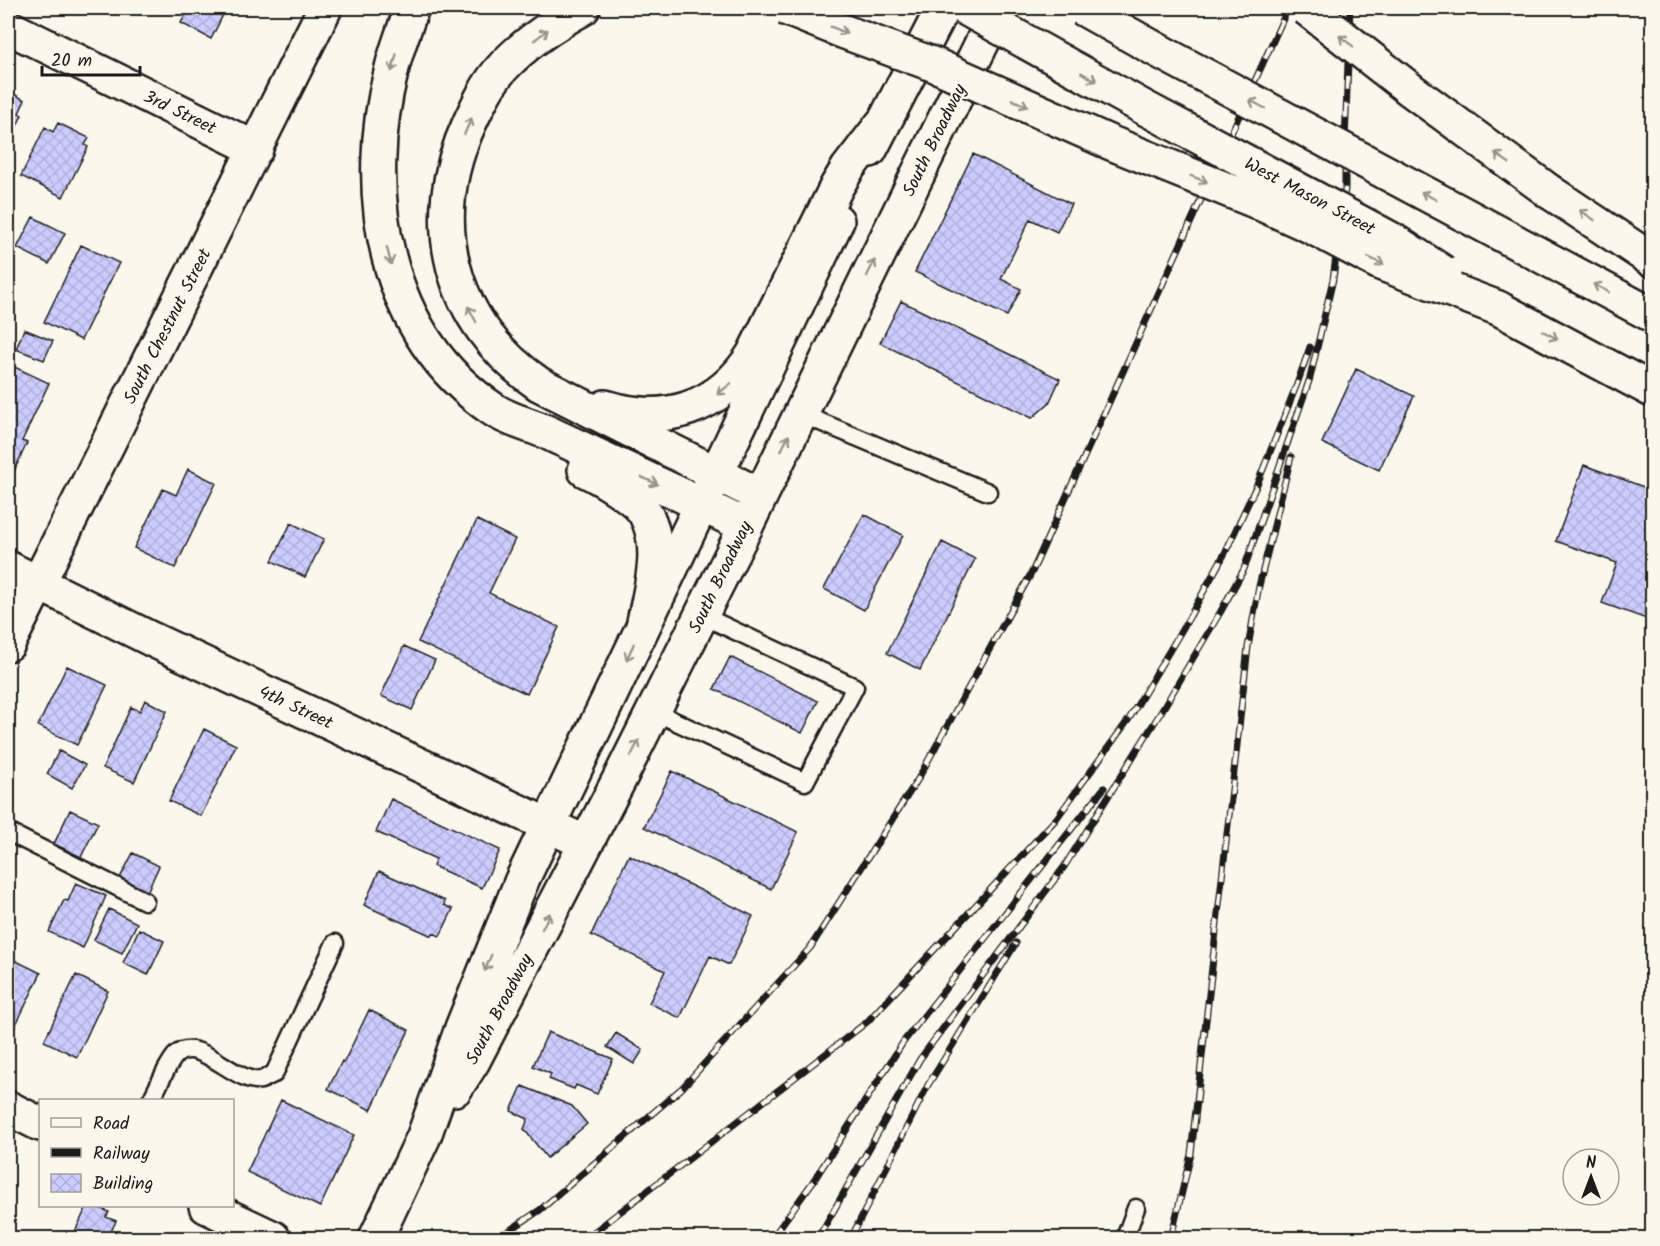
<svg xmlns="http://www.w3.org/2000/svg" width="1660" height="1246" viewBox="0 0 1660 1246" font-family="Kalam,sans-serif">
<style>
.building{fill:url(#building-cross-hatch);stroke:#1c1c1c;stroke-width:1.5}
.lines{fill:none;stroke-linecap:round;stroke-linejoin:round}
.service-casing{stroke:#1c1c1c;stroke-width:21}
.minor-casing{stroke:#1c1c1c;stroke-width:38}
.tertiary-casing{stroke:#1c1c1c;stroke-width:38}
.primary-casing{stroke:#1c1c1c;stroke-width:38}
.service{stroke:#fbf7ec;stroke-width:16}
.minor{stroke:#fbf7ec;stroke-width:33}
.tertiary{stroke:#fbf7ec;stroke-width:33}
.primary{stroke:#fbf7ec;stroke-width:33}
.rail-casing{stroke:#1c1c1c;stroke-width:7}
.rail{stroke:#fbf7ec;stroke-width:4.5;stroke-dasharray:14;stroke-linecap:butt}
.primary-bridge-casing{stroke:#1c1c1c;stroke-width:38;stroke-linecap:butt}
.primary-bridge{stroke:#fbf7ec;stroke-width:33}
.oneway{stroke:#97948e}
.labels{text-anchor:middle;stroke-width:4.5;stroke-linejoin:round;paint-order:stroke}
.street-label{font-size:18px;fill:#1c1c1c;stroke:#fbf7ec}
</style>
<defs>
<pattern id="building-cross-hatch" width="8" height="8" patternUnits="userSpaceOnUse" patternTransform="scale(1.5)"><rect width="8" height="8" fill="#cdccff"/><path d="M0 0l8 8M0 8l8-8" fill="none" stroke="#afafda"/></pattern>
</defs>
<rect width="100%" height="100%" fill="#fbf7ec"/>
<filter id="ink" filterUnits="userSpaceOnUse"><feTurbulence type="fractalNoise" baseFrequency=".0167" numOctaves="2"/><feDisplacementMap in="SourceGraphic" scale="12" xChannelSelector="R" yChannelSelector="G"/><feConvolveMatrix kernelMatrix="1 2 1 2 8 2 1 2 1" color-interpolation-filters="sRGB"/></filter>
<g filter="url(#ink)">
<path class="building" d="M 155,8 L 169,8 L 166,13 Z
M 189,8 L 236,8 L 233,12 L 226,9 L 211,39 L 181,23 Z
M 8,91 L 25,100 L 19,113 L 22,115 L 8,145 Z
M 58,123 L 89,138 L 85,145 L 88,147 L 63,197 L 21,176 L 45,127 L 53,132 Z
M 973,154 L 1071,204 L 1057,232 L 1030,219 L 1001,279 L 1021,289 L 1007,316 L 915,272 Z
M 33,217 L 65,233 L 49,264 L 17,248 Z
M 81,245 L 119,263 L 81,340 L 44,322 Z
M 901,301 L 1060,379 L 1049,403 L 1032,418 L 880,343 Z
M 24,329 L 53,341 L 44,360 L 16,349 Z
M 8,364 L 49,383 L 22,441 L 27,443 L 9,482 L 8,481 L 8,397 L 12,388 L 8,386 Z
M 1356,369 L 1414,396 L 1379,470 L 1322,443 Z
M 1584,465 L 1652,490 L 1652,621 L 1602,603 L 1617,563 L 1556,541 Z
M 188,469 L 216,483 L 175,568 L 134,548 L 163,489 L 176,495 Z
M 864,514 L 903,535 L 864,610 L 824,589 Z
M 477,520 L 515,539 L 489,593 L 559,627 L 527,694 L 418,642 Z
M 291,523 L 324,539 L 305,577 L 272,561 Z
M 942,542 L 975,559 L 920,670 L 887,653 Z
M 404,646 L 435,660 L 412,710 L 381,696 Z
M 730,657 L 818,701 L 802,733 L 714,689 Z
M 67,666 L 107,685 L 77,745 L 38,726 Z
M 145,700 L 167,711 L 134,782 L 103,768 L 131,707 L 140,711 Z
M 204,729 L 236,745 L 201,816 L 169,801 Z
M 59,751 L 85,765 L 72,788 L 47,774 Z
M 672,771 L 798,832 L 771,889 L 644,827 Z
M 391,799 L 500,850 L 482,888 L 433,866 L 436,859 L 376,832 Z
M 70,810 L 98,823 L 81,857 L 54,844 Z
M 133,853 L 159,866 L 147,892 L 120,878 Z
M 629,855 L 753,916 L 729,965 L 710,956 L 680,1018 L 649,1003 L 665,971 L 591,935 Z
M 379,871 L 445,901 L 444,905 L 453,909 L 440,936 L 433,933 L 432,936 L 364,905 Z
M 76,883 L 106,896 L 83,948 L 49,932 L 64,900 L 68,901 Z
M 109,909 L 137,923 L 122,953 L 94,940 Z
M 139,929 L 164,941 L 148,975 L 123,963 Z
M 8,957 L 41,973 L 9,1039 L 8,1038 Z
M 76,975 L 108,991 L 77,1057 L 44,1041 Z
M 369,1010 L 409,1030 L 371,1110 L 328,1089 L 342,1061 L 344,1062 Z
M 548,1032 L 613,1059 L 597,1094 L 576,1085 L 574,1089 L 549,1079 L 551,1074 L 533,1066 Z
M 616,1033 L 643,1050 L 634,1064 L 607,1047 Z
M 522,1086 L 572,1106 L 587,1124 L 547,1158 L 524,1129 L 528,1119 L 511,1111 Z
M 281,1100 L 354,1135 L 320,1207 L 247,1172 Z
M 87,1206 L 95,1206 L 109,1212 L 106,1217 L 116,1221 L 108,1238 L 72,1238 Z"/>
<g class="lines">
<g class="service-casing">
<path id="service" d="M 799,413 L 988,492
M 653,711 L 805,782 L 855,687 L 701,615
M 8,832 L 145,901
M 151,1100 C 158,1088 167,1064 176,1055 C 198,1034 235,1084 261,1080 C 265,1079 270,1075 274,1074 L 335,943
M 1125,1238 L 1136,1208"/>
</g>
<g class="minor-casing">
<path id="minor" d="M 8,27 L 256,149
M 8,568 L 151,639 L 586,843
M 8,644 L 325,8
M 8,1108 L 40,1124
M 206,1206 L 273,1238"/>
</g>
<g class="tertiary-casing">
<path id="tertiary" d="M 870,150 L 943,8
M 455,1089 L 473,1061 L 620,778 L 746,526 L 999,8
M 376,1238 L 424,1136 L 462,1028 L 522,880 L 837,221"/>
</g>
<g class="primary-casing">
<path id="primary" d="M 412,8 C 405,27 397,47 392,68 C 360,191 382,335 494,410 C 510,421 535,426 553,435 C 617,465 682,495 746,526
M 583,8 C 554,24 525,43 503,67 C 488,83 479,103 470,122 C 424,221 449,322 539,384 L 759,495
M 1550,192 L 1652,260
M 1498,308 L 1652,390
M 605,407 C 666,426 719,408 753,355 L 837,186 L 848,168 L 882,124
M 585,470 C 600,477 636,498 645,513 C 664,546 651,588 644,622"/>
</g>
<use href="#service" class="service"/>
<use href="#minor" class="minor"/>
<use href="#tertiary" class="tertiary"/>
<use href="#primary" class="primary"/>
<g class="rail-casing">
<path id="rail" d="M 498,1238 L 540,1210 L 682,1088 L 810,948 L 918,779 L 1032,572 L 1288,8
M 586,1238 L 867,1022 L 1056,819 L 1129,719 L 1190,616 L 1225,553 L 1258,482 L 1297,384 L 1310,347
M 772,1238 L 812,1183 L 904,1041 L 1104,788
M 818,1238 L 920,1059 L 1064,867 L 1161,712 L 1221,611 L 1244,569 L 1310,378 L 1333,279 L 1345,189 L 1345,142 L 1350,8
M 851,1238 L 928,1085 L 1016,943
M 1171,1238 L 1191,1154 L 1248,647 L 1259,586 L 1291,457"/>
</g>
<use href="#rail" class="rail"/>
<g class="primary-bridge-casing">
<path id="primary-bridge" d="M 785,8 L 842,31 L 935,65 L 1111,143 L 1255,201 L 1310,226 L 1380,263 L 1498,308
M 965,8 L 1143,107 L 1391,239 L 1444,273
M 1082,8 L 1157,50 L 1652,315
M 1306,8 L 1411,90 L 1550,192"/>
</g>
<use href="#primary-bridge" class="primary-bridge"/>
</g>
<defs><path id="oneway-shaft" d="M-6 0H5M1.5-3L5.5 0L1.5 3" fill="none" stroke-width="1.6" stroke-linecap="round" stroke-linejoin="round" transform="scale(1.5)"/></defs>
<g class="oneway">
<use href="#oneway-shaft" transform="translate(839 30) rotate(22)"/>
<use href="#oneway-shaft" transform="translate(541 35) rotate(-38)"/>
<use href="#oneway-shaft" transform="translate(1346 41) rotate(-143)"/>
<use href="#oneway-shaft" transform="translate(394 63) rotate(106)"/>
<use href="#oneway-shaft" transform="translate(1089 77) rotate(29)"/>
<use href="#oneway-shaft" transform="translate(1020 103) rotate(24)"/>
<use href="#oneway-shaft" transform="translate(1257 104) rotate(-152)"/>
<use href="#oneway-shaft" transform="translate(468 126) rotate(-66)"/>
<use href="#oneway-shaft" transform="translate(1502 158) rotate(-145)"/>
<use href="#oneway-shaft" transform="translate(1199 179) rotate(21)"/>
<use href="#oneway-shaft" transform="translate(1429 196) rotate(-152)"/>
<use href="#oneway-shaft" transform="translate(1587 215) rotate(-146)"/>
<use href="#oneway-shaft" transform="translate(389 256) rotate(76)"/>
<use href="#oneway-shaft" transform="translate(1376 261) rotate(26)"/>
<use href="#oneway-shaft" transform="translate(871 268) rotate(-64)"/>
<use href="#oneway-shaft" transform="translate(1601 288) rotate(-152)"/>
<use href="#oneway-shaft" transform="translate(472 314) rotate(-118)"/>
<use href="#oneway-shaft" transform="translate(1550 335) rotate(28)"/>
<use href="#oneway-shaft" transform="translate(724 389) rotate(141)"/>
<use href="#oneway-shaft" transform="translate(785 443) rotate(-64)"/>
<use href="#oneway-shaft" transform="translate(650 481) rotate(25)"/>
<use href="#oneway-shaft" transform="translate(630 652) rotate(115)"/>
<use href="#oneway-shaft" transform="translate(635 748) rotate(-64)"/>
<use href="#oneway-shaft" transform="translate(546 921) rotate(-63)"/>
<use href="#oneway-shaft" transform="translate(488 963) rotate(112)"/>
</g>
</g>
<g class="labels">
<g class="street-label">
<text transform="translate(180 112) rotate(26)" y="6">3rd Street</text>
<text transform="translate(934 140) rotate(-64)" y="6">South Broadway</text>
<text transform="translate(1310 196) rotate(28)" y="6">West Mason Street</text>
<text transform="translate(167 326) rotate(-63)" y="6">South Chestnut Street</text>
<text transform="translate(720 577) rotate(-64)" y="6">South Broadway</text>
<text transform="translate(296 707) rotate(25)" y="6">4th Street</text>
<text transform="translate(499 1009) rotate(-62)" y="6">South Broadway</text>
</g>
</g>
<rect width="1660" height="1246" fill="none" stroke="#fbf7ec" stroke-width="30"/>
<rect x="15" y="15" width="1630" height="1216" fill="none" stroke="#1c1c1c" stroke-width="2" filter="url(#ink)"/>
<rect x="39" y="1099" width="195" height="108" fill="#fbf7ec" stroke="#a29f99" stroke-width="1.5"/>
<rect x="51" y="1118" width="30" height="9" fill="#fbf7ec" stroke="#a29f99" stroke-width="1.5"/>
<text x="93" y="1129" font-size="18" fill="#1c1c1c">Road</text>
<rect x="51" y="1148" width="30" height="9" fill="#1c1c1c" stroke="#a29f99" stroke-width="1.5"/>
<text x="93" y="1159" font-size="18" fill="#1c1c1c">Railway</text>
<rect x="51" y="1174" width="30" height="18" fill="url(#building-cross-hatch)" stroke="#a29f99" stroke-width="1.5"/>
<text x="93" y="1189" font-size="18" fill="#1c1c1c">Building</text>
<g transform="translate(1591 1177)"><circle r="28" fill="#fbf7ec" stroke="#a29f99" stroke-width="1.5"/>
<path d="M0-4.5L10 22L0 15L-10 22Z" fill="#1c1c1c"/>
<text y="-9" font-size="16" font-weight="bold" text-anchor="middle" fill="#1c1c1c">N</text>
</g>
<path d="M42 66v9h98v-9" fill="none" stroke="#1c1c1c" stroke-width="3"/>
<text x="51" y="66" font-size="18" fill="#1c1c1c" stroke="#fbf7ec" stroke-width="4.5" paint-order="stroke">20 m</text>
</svg>
